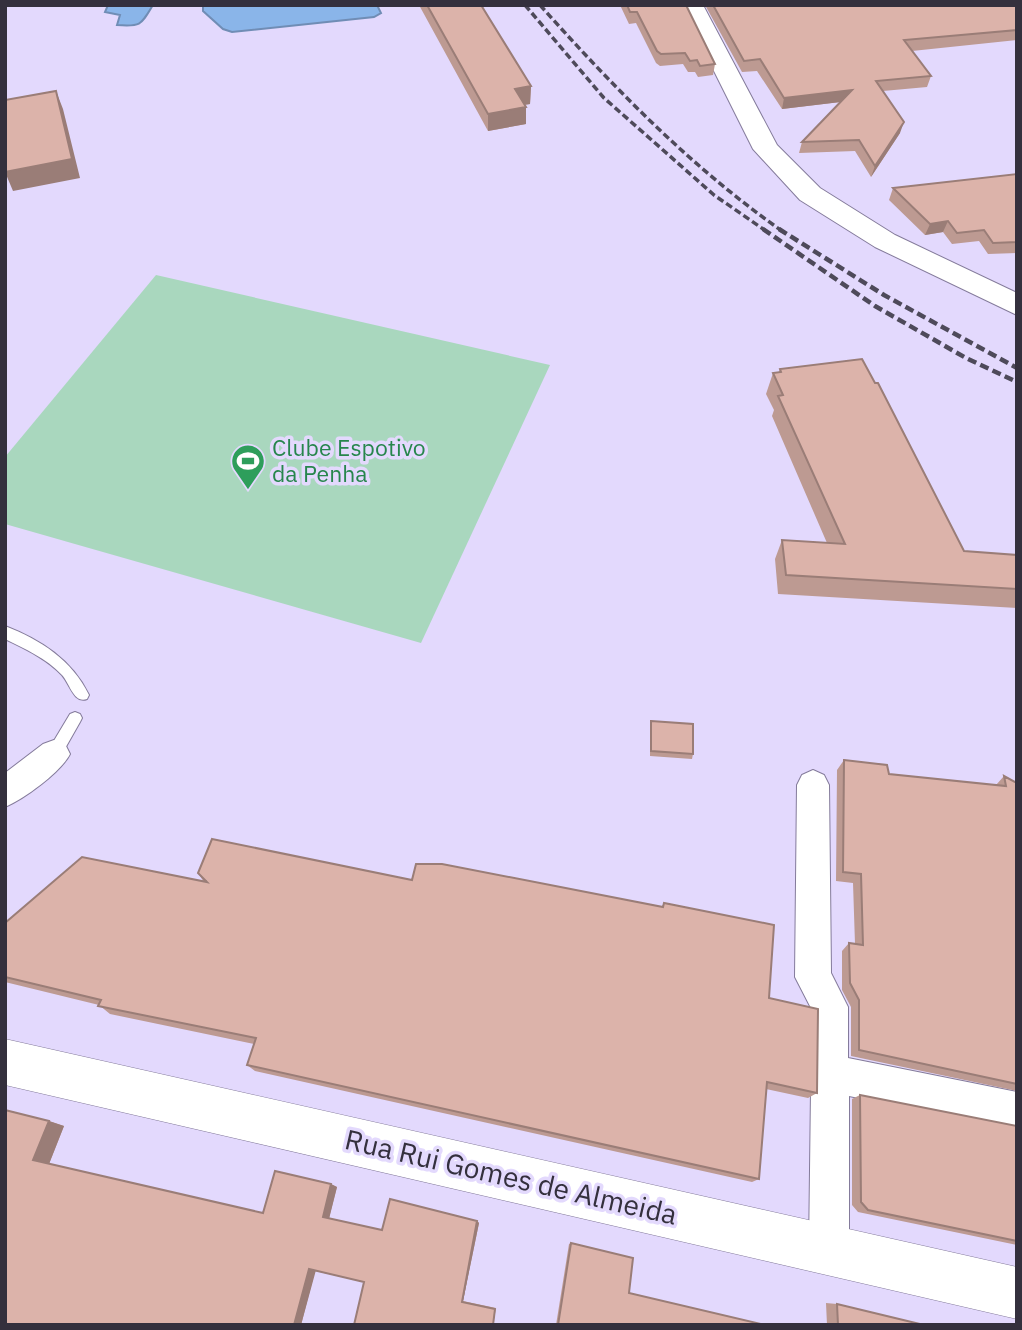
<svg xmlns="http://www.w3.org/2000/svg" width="1022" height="1330" viewBox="0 0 1022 1330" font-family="'IBM Plex Sans',sans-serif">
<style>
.green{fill:#a9d7be}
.water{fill:#8ab5e9;stroke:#708db5;stroke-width:2}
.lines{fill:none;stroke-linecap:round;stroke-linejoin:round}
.service-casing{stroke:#847b9b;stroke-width:2}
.minor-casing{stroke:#847b9b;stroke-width:2}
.tertiary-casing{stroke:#847b9b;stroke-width:1}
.secondary-casing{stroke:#847b9b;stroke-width:2}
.service{fill:#fff;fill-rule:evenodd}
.minor{fill:#fff;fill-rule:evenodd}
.tertiary{fill:#fff;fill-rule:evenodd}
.secondary{fill:#fff;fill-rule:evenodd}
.rail-far1{stroke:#4e4a5a;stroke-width:3.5;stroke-dasharray:7 3.5;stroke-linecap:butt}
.rail{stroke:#4e4a5a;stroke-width:4.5;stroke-dasharray:9 4.5;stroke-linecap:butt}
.wall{fill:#bd9a92}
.shaded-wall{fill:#9a7d77}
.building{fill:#dcb3aa;stroke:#9a7d77;stroke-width:2}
.labels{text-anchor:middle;stroke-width:7;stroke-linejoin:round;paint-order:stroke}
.leisure-label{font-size:23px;fill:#27864d;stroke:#e3d9fd;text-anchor:start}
.near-street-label{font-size:28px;fill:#34303d;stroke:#e3d9fd}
</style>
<rect width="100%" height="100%" fill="#e3d9fd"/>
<path class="green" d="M 156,275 L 550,365 L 421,643 L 5,524 L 5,457 Z"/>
<path class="water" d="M 108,5 L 153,5 C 141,25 141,27 117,25 L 120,15 L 105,12 Z
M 203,5 L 377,5 L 381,13 L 374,17 L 232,32 L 223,29 L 203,11 Z"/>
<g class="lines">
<g class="service-casing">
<path id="service" d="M 5,626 C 41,640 72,660 89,695 L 87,699 C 74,704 70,684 62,675 C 46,658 25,649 5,639 Z
M 75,712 L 80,714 L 82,718 L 80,722 L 59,759 L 54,761 L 49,759 L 47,754 L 49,749 L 70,714 Z"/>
</g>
<g class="minor-casing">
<path id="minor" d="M 54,740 L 65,744 L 70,754 C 61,772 24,799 5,807 L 5,773 L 43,744 Z
M 813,770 L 824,775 L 829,785 L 831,973 L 848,1007 L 848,1058 L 1017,1092 L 1017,1130 L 849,1096 L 849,1250 L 843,1264 L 829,1270 L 815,1264 L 809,1250 L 812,1010 L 795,977 L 797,785 L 802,775 Z"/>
</g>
<g class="tertiary-casing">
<path id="tertiary" d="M 5,1039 L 1017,1267 L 1017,1319 L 5,1085 Z"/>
</g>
<g class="secondary-casing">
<path id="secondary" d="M 681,5 L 703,5 L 777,145 L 820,188 L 895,235 L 1017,293 L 1017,315 L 875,247 L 800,200 L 753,149 Z"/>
</g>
<use href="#service" class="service"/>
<use href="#minor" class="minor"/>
<use href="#tertiary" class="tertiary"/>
<use href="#secondary" class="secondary"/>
<path class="rail-far1" d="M 525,5 L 604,98 L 714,195 L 766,231
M 540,5 C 614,88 691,167 782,231"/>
<path class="rail" d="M 763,229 L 875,306 L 966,358 L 1017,382
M 779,229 L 884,295 L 1017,368"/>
</g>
<path class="wall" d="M 419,5 L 481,5 L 531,86 L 530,104 L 524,105 L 526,107 L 526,124 L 488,131 Z
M 620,5 L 686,5 L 715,64 L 713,75 L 698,77 L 695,72 L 688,72 L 683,64 L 660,66 L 656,63 L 636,23 L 629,24 Z
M 705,5 L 1017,5 L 1017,40 L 912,51 L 931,76 L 927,87 L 883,91 L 900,133 L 871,177 L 855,151 L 799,153 L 802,142 L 840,102 L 782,109 L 757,71 L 742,72 Z
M 1017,174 L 1017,253 L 988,254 L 979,241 L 952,244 L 943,232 L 925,235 L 889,200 L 893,188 Z
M 780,369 L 964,551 L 1017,555 L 1017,608 L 778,594 L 775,559 L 782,540 L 827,543 L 772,416 L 774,410 L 766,394 L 773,373 L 779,372 Z
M 651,721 L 693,754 L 692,759 L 650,756 L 650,727 Z
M 844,760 L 889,774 L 996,785 L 1004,776 L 1017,783 L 1017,1091 L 851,1056 L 851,1007 L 842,990 L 842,951 L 849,943 L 855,944 L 853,883 L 836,881 L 837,770 Z
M 198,873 L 412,880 L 662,907 L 664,903 L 769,998 L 817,1093 L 808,1098 L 766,1089 L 759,1179 L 752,1182 L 255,1071 L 247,1065 L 254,1044 L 110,1014 L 99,1005 L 5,982 L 5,923 L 204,882 Z
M 860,1095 L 1017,1126 L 1017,1245 L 858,1212 L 852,1205 L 852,1099 Z
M 49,1121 L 64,1126 L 49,1164 L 263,1213 L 331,1184 L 337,1187 L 329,1218 L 382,1230 L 477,1221 L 479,1223 L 463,1301 L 496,1308 L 493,1325 L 364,1282 L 315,1271 L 301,1325 L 5,1325 Z
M 571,1243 L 629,1293 L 765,1325 L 556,1325 L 569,1244 Z
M 826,1303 L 837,1304 L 924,1325 L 827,1325 Z"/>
<path class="shaded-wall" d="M 531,86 L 530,104 L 515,106 L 515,89 Z
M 852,90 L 849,101 L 782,109 L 784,98 Z
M 56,91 L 63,109 L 80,178 L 13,191 L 5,172 Z
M 526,107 L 526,124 L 488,131 L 488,114 Z
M 904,122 L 900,133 L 871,177 L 875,166 Z
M 948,221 L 943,232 L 925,235 L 930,224 Z
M 49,1121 L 64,1126 L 49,1164 L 33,1160 Z
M 331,1184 L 337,1187 L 329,1219 L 323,1217 Z
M 477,1221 L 479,1223 L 463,1301 L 462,1302 Z
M 309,1269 L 316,1270 L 301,1325 L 294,1325 Z"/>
<path class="building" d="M 427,5 L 481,5 L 531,86 L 515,89 L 526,107 L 488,114 Z
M 627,5 L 686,5 L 715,64 L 700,66 L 697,60 L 690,61 L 685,53 L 661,54 L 657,51 L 637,12 L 630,12 Z
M 713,5 L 1017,5 L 1017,30 L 904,40 L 931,76 L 876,81 L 904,122 L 875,166 L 859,140 L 802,142 L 852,90 L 784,98 L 760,59 L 744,61 Z
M 56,91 L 72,159 L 5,172 L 5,100 Z
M 1017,174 L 1017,242 L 993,243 L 984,230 L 957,233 L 948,221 L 930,224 L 893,188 Z
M 862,359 L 875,383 L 878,383 L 964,551 L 1017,555 L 1017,589 L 786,575 L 782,540 L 845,544 L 778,396 L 783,395 L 773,373 L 781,372 L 780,369 Z
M 651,721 L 693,724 L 693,754 L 651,751 Z
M 844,760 L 887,765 L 889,774 L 1006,786 L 1004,776 L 1017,783 L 1017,1084 L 859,1050 L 859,1000 L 850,983 L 849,943 L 863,945 L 861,874 L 843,872 Z
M 212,839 L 412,880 L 416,864 L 442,864 L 663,907 L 664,903 L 774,925 L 769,998 L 818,1009 L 817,1093 L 767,1082 L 759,1179 L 247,1065 L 256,1038 L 98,1006 L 101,1000 L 5,977 L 5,923 L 82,857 L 207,882 L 198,873 Z
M 860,1095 L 1017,1126 L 1017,1241 L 868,1210 L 861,1202 Z
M 5,1110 L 49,1121 L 33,1160 L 263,1213 L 275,1171 L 331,1184 L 323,1217 L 382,1230 L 390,1199 L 477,1221 L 462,1302 L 495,1309 L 493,1325 L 354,1325 L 364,1282 L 309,1269 L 294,1325 L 5,1325 Z
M 571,1243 L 633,1258 L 629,1293 L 765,1325 L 558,1325 Z
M 837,1304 L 924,1325 L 838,1325 Z"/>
<defs>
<g id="stadium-pin" transform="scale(1.75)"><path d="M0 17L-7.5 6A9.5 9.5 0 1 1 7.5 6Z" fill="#2e9e5b" stroke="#e3d9fd"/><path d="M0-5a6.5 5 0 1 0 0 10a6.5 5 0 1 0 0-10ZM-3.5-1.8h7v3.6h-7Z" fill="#fff"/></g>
</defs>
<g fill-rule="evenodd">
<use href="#stadium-pin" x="248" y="461"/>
</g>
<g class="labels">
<g class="leisure-label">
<text x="272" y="456">Clube Espotivo<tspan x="272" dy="26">da Penha</tspan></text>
</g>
<g class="near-street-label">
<text transform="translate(511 1177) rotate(13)" y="10">Rua Rui Gomes de Almeida</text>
</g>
</g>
<rect width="1022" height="1330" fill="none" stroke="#34303d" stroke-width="14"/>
</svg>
